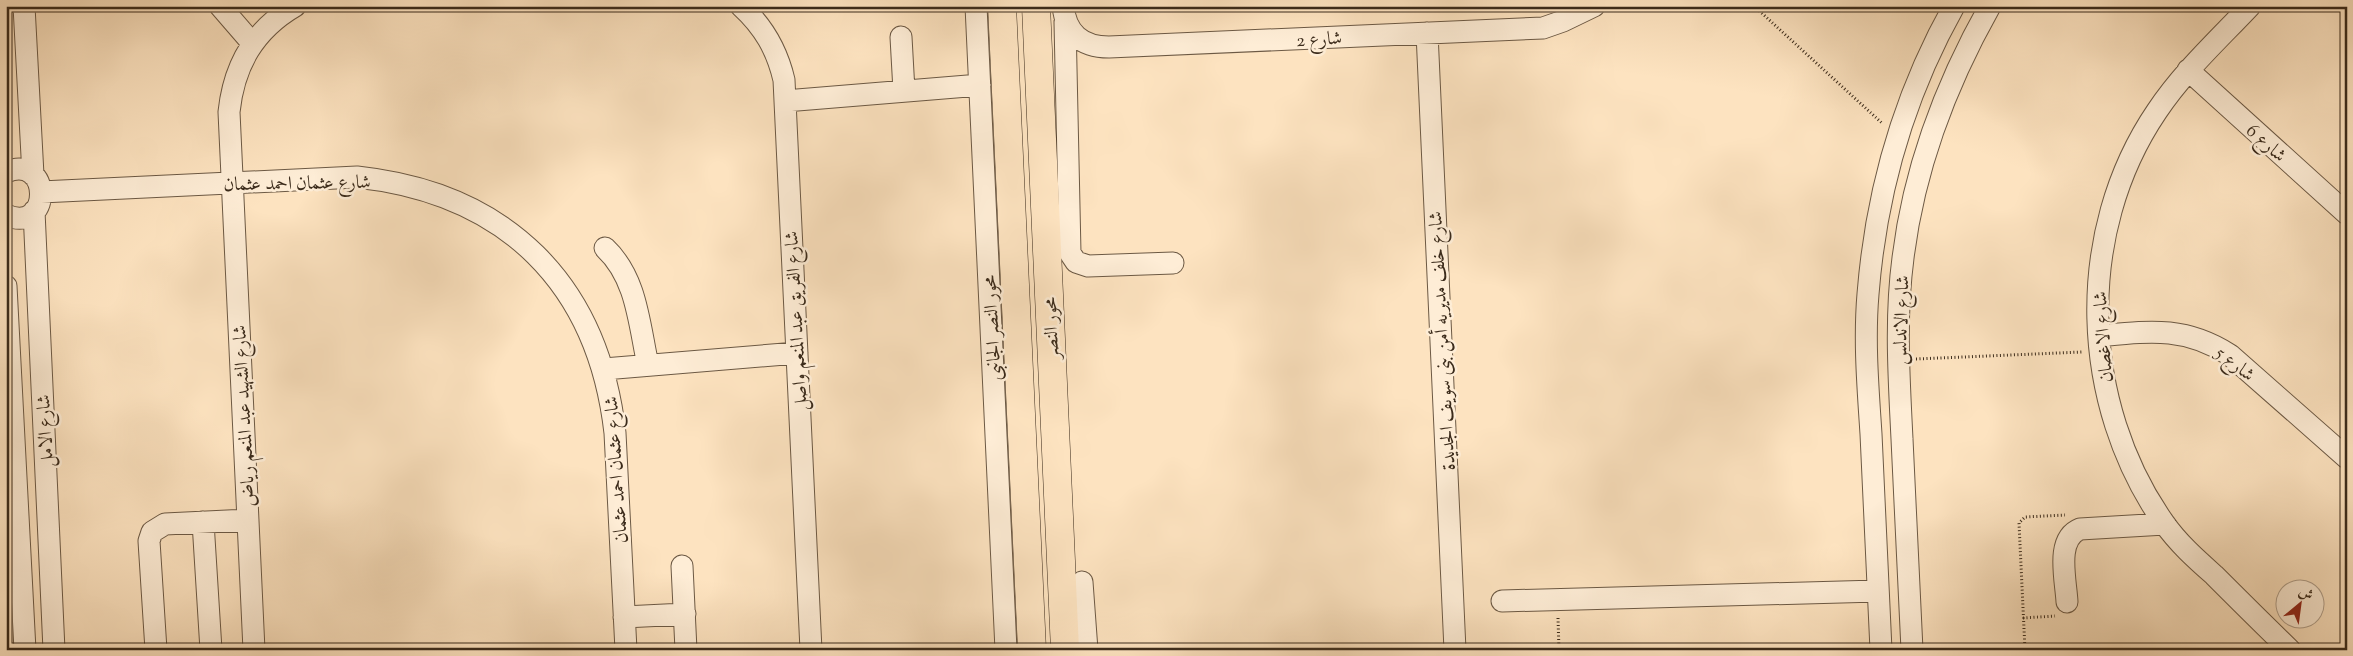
<svg xmlns="http://www.w3.org/2000/svg" width="2353" height="656" viewBox="0 0 2353 656" font-family="'Sorts Mill Goudy',Amiri,serif">
<style>
.lines{fill:none;stroke-linecap:round;stroke-linejoin:round}
.minor-casing{stroke:#6c5944;stroke-width:23}
.highway-casing{stroke:#3b2b1b;stroke-width:29}
.path{stroke:#3b2b1b;stroke-width:3;stroke-dasharray:1 2.5;stroke-linecap:butt}
.minor{stroke:#feedd6;stroke-width:21}
.highway{stroke:#fde3c0;stroke-width:28}
.labels{text-anchor:middle;stroke-width:5;stroke-linejoin:round;paint-order:stroke}
.street-label{font-size:19px;fill:#3b2b1b;stroke:#feedd6}
</style>
<rect width="100%" height="100%" fill="#fde3c0"/>
<filter id="stains"><feTurbulence type="fractalNoise" baseFrequency=".004" numOctaves="4"/><feColorMatrix values="0 0 0 0 .2 0 0 0 0 .09 0 0 0 0 .02 0 0 0 .5 -.17"/></filter>
<radialGradient id="worn" r=".72"><stop offset=".6" stop-color="#630" stop-opacity="0"/><stop offset="1" stop-color="#630" stop-opacity=".3"/></radialGradient>
<g class="lines">
<g class="minor-casing">
<path id="minor" d="M 24,6 L 33,175
M 220,6 L 252,43
M 741,6 C 764,27 777,50 784,80 L 811,650
M 976,6 L 1006,650
M 1063,6 C 1066,33 1081,47 1109,47 L 1543,28 L 1563,21 L 1594,6
M 2250,6 C 2218,40 2183,72 2157,111 C 2074,233 2080,404 2164,523 C 2178,543 2196,559 2214,575 C 2239,600 2264,625 2290,650
M 1065,22 L 1070,253 L 1076,262 L 1088,266 L 1173,263
M 1427,33 L 1455,650
M 901,37 L 904,91
M 2188,70 L 2347,214
M 785,101 L 980,85
M 6,172 C 52,153 52,235 6,215
M 41,192 L 357,177 C 506,193 598,283 615,433 L 626,650
M 34,211 L 54,650
M 605,248 C 637,278 639,324 648,365
M 6,286 L 25,650
M 2099,336 C 2150,331 2185,326 2230,355 L 2347,458
M 604,369 L 797,353
M 203,522 L 211,650
M 682,566 L 686,650
M 1082,582 L 1087,650
M 1502,601 L 1878,591
M 2067,602 C 2066,580 2055,539 2080,529 L 2165,524
M 624,617 L 685,614
M 156,650 L 149,541 L 152,532 L 165,524 L 248,520
M 254,650 L 229,112 C 234,65 254,30 295,6
M 1881,650 C 1878,578 1874,506 1871,434 C 1868,388 1864,341 1868,294 C 1876,193 1904,95 1954,6
M 1912,650 C 1908,579 1905,509 1902,439 C 1899,378 1895,318 1903,258 C 1914,168 1946,84 1990,6"/>
</g>
<g class="highway-casing">
<path id="highway" d="M 1002,6 L 1032,650
M 1036,6 L 1065,650"/>
</g>
<path class="path" d="M 1754,6 L 1883,124
M 1916,359 L 2082,352
M 1558,618 L 1559,650
M 2023,618 L 2055,616
M 2025,650 L 2019,523 L 2025,517 L 2065,515"/>
<use href="#minor" class="minor"/>
<use href="#highway" class="highway"/>
</g>
<g class="labels">
<g class="street-label">
<text transform="translate(1319 38) rotate(-3)" y="7">شارع 2</text>
<text transform="translate(2267 142) rotate(42)" y="7">شارع 6</text>
<text transform="translate(297 182) rotate(-1)" y="7">شارع عثمان احمد عثمان</text>
<text transform="translate(1900 320) rotate(-88)" y="7">شارع الاندلس</text>
<text transform="translate(795 321) rotate(-93)" y="7">شارع الفريق عبد المنعم واصل</text>
<text transform="translate(991 328) rotate(-93)" y="7">محور النصر الجانبى</text>
<text transform="translate(1050 328) rotate(-92)" y="7">محور النصر</text>
<text transform="translate(2102 337) rotate(-94)" y="7">شارع الاغصان</text>
<text transform="translate(1441 341) rotate(-93)" y="7">شارع خلف مديريه أمن بنى سويف الجديدة</text>
<text transform="translate(2236 363) rotate(38)" y="7">شارع 5</text>
<text transform="translate(243 416) rotate(-93)" y="7">شارع الشهيد عبد المنعم رياض</text>
<text transform="translate(44 431) rotate(-93)" y="7">شارع الامل</text>
<text transform="translate(615 470) rotate(-94)" y="7">شارع عثمان احمد عثمان</text>
</g>
</g>
<rect width="2353" height="656" fill="none" stroke="#fde3c0" stroke-width="25"/>
<rect x="8" y="8" width="2338" height="641" fill="none" stroke="#3b2b1b" stroke-width="2.5"/>
<rect x="12" y="12" width="2328" height="631" fill="none" stroke="#3b2b1b"/>
<g transform="translate(2300 604) rotate(29)"><circle r="24" fill="#feedd6" stroke="#b09f8b"/>
<path d="M0-4L9 19L0 12L-9 19Z" fill="#8f2418"/>
<text y="-8" font-size="14" font-weight="bold" text-anchor="middle" fill="#3b2b1b">ش</text>
</g>
<rect width="100%" height="100%" filter="url(#stains)"/>
<rect width="100%" height="100%" fill="url(#worn)"/>
</svg>
